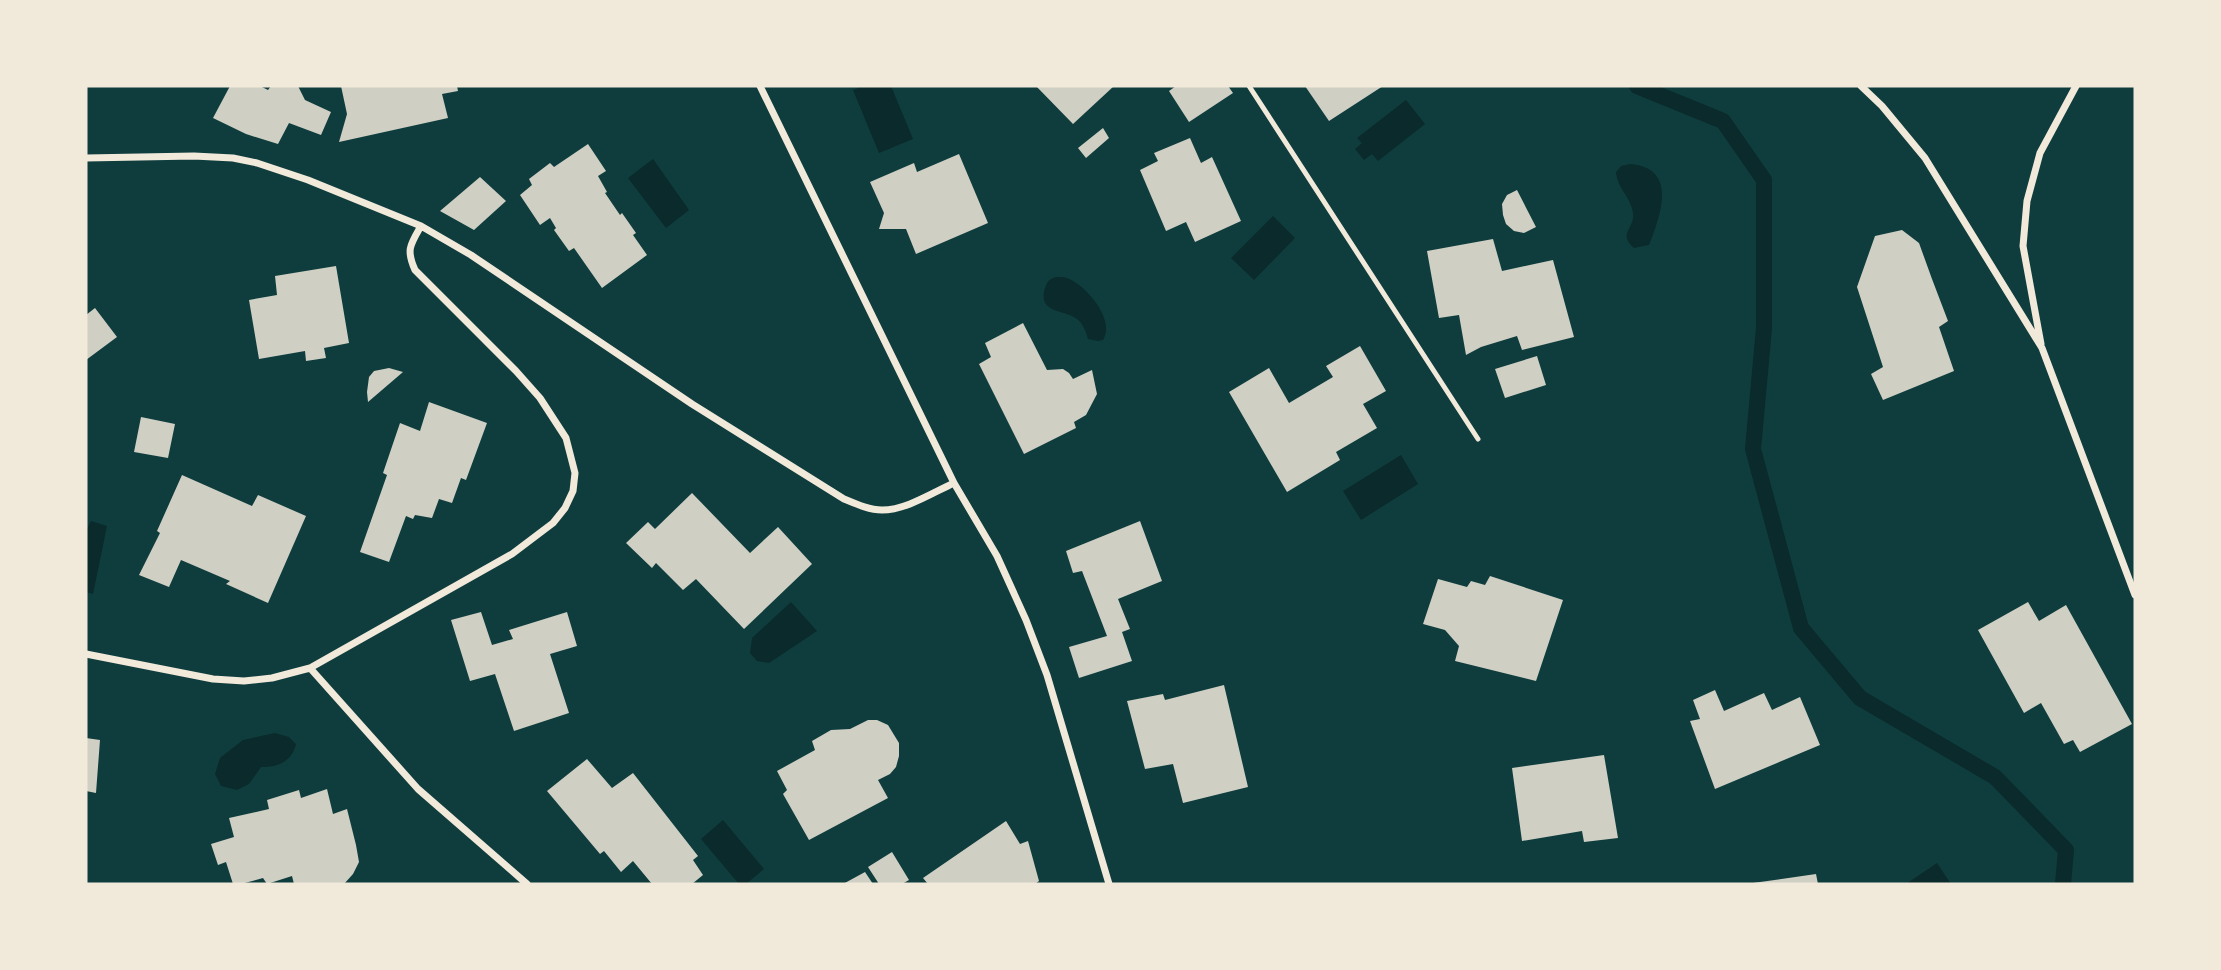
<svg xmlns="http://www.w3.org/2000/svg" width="2221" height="970" viewBox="0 0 2221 970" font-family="Raleway,sans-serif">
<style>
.water{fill:#0a2a2b}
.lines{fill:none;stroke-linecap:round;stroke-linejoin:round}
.stream{stroke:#0a2a2b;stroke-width:16}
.building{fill:#cfcfc3}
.service{stroke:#f1e9da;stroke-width:5}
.minor{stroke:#f1e9da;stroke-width:7}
</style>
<rect width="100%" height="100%" fill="#0f3d3e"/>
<path class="water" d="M 863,86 L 891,86 L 913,139 L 879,153 L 853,90 Z
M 1406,100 L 1425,124 L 1378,161 L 1372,154 L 1364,160 L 1355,149 L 1362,143 L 1357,138 Z
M 653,159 L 689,210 L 666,228 L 628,178 Z
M 1630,164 C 1678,168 1661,214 1649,245 L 1634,248 C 1617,233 1635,229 1633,213 C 1631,197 1617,188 1616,172 L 1621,166 Z
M 1273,216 L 1295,238 L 1254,280 L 1231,258 Z
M 1056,277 C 1058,277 1065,277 1067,278 C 1086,285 1116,320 1103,340 L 1098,341 L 1088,339 C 1086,332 1083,323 1077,319 C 1065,309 1037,314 1045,288 C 1047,282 1049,279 1056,277 Z
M 1401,455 L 1418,484 L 1361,520 L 1343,491 Z
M 91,521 L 107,526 L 93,594 L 86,592 L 86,531 Z
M 791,602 L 817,631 L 769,663 L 757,661 L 750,653 L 752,638 Z
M 275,733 L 289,737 L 296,744 C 292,762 278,767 261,767 L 249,784 L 237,790 L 221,786 L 215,774 L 220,758 L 243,740 Z
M 723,820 L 764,869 L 746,884 L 739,884 L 701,839 Z
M 1937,863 L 1951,884 L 1906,884 Z"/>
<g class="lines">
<path class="stream" d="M 1637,86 L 1723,121 L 1764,180 L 1764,328 L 1753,449 L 1801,628 L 1860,698 L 1995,777 L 2066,850 L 2063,884"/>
</g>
<path class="building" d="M 230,86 L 260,86 L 268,90 L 271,86 L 298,86 L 305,100 L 331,112 L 321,135 L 289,123 L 278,144 L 246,134 L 213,118 Z
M 341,86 L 457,86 L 458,91 L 442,94 L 448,118 L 339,142 L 347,114 Z
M 1036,86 L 1114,86 L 1073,124 Z
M 1176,86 L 1228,86 L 1233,93 L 1189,122 L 1169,91 Z
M 1305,86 L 1383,86 L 1329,121 Z
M 1103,128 L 1109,138 L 1086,158 L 1078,148 Z
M 1190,138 L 1201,163 L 1212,157 L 1241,221 L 1195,242 L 1186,222 L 1166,231 L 1140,170 L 1158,161 L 1154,153 Z
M 588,144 L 606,171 L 598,176 L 607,192 L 605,193 L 620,215 L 622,213 L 636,233 L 633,235 L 647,255 L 602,288 L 574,248 L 569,251 L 554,230 L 556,228 L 550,218 L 540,225 L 520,195 L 532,185 L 529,179 L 550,163 L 554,167 Z
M 959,154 L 988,223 L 916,254 L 906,229 L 879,229 L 884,213 L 870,182 L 914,163 L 917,172 Z
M 480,177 L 506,201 L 474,230 L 440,211 Z
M 1517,190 L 1536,227 L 1524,233 L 1514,231 L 1506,224 L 1503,215 L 1502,204 L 1507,195 Z
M 1902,230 L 1919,243 L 1932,279 L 1948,321 L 1939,327 L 1954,371 L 1883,400 L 1871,374 L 1883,367 L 1857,287 L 1875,236 Z
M 1493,239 L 1502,271 L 1553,260 L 1574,337 L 1522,350 L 1517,336 L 1481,347 L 1466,355 L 1459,315 L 1439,318 L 1427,251 Z
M 336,266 L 349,343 L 324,348 L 326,358 L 306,361 L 305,351 L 259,359 L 249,300 L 277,295 L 275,276 Z
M 95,308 L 117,337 L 86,360 L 86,315 Z
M 1023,323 L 1047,370 L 1063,369 L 1069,373 L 1073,379 L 1092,370 L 1097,394 L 1086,415 L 1074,422 L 1076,428 L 1024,454 L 979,364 L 991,357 L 985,343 Z
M 1360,346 L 1386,391 L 1363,404 L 1377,428 L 1336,452 L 1340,460 L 1287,492 L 1229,392 L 1269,368 L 1289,403 L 1333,377 L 1326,366 Z
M 1537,356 L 1546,385 L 1505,398 L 1495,369 Z
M 389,368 L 403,372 L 368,402 L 367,392 L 369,377 L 374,371 Z
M 429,402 L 487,423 L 466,480 L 461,478 L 452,503 L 439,499 L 432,518 L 415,515 L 413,519 L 406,516 L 389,562 L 360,552 L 387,475 L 383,473 L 400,423 L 420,431 Z
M 141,417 L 175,424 L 168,458 L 134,452 Z
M 182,475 L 252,506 L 258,495 L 306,516 L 268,603 L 226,584 L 230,581 L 181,560 L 169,587 L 139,575 L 160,533 L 157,531 Z
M 692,493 L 750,553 L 778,527 L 812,564 L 744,629 L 696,579 L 683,590 L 656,563 L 652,568 L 626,543 L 648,522 L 655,529 Z
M 1140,521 L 1162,581 L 1118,599 L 1130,629 L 1122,632 L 1132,661 L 1079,678 L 1069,647 L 1107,636 L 1082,571 L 1073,573 L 1066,551 Z
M 1490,576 L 1563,600 L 1536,681 L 1455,661 L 1459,646 L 1445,630 L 1423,624 L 1438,579 L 1467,587 L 1471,581 L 1485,585 Z
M 2028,602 L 2039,621 L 2066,605 L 2132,724 L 2080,752 L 2073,740 L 2064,744 L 2041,703 L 2024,713 L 1978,630 Z
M 481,612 L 492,645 L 513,639 L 509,630 L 567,612 L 577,646 L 550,654 L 569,713 L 514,731 L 495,674 L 470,681 L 451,620 Z
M 1224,685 L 1248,787 L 1183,803 L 1173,764 L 1145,769 L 1127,701 L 1163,694 L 1165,700 Z
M 1715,690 L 1724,711 L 1764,693 L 1772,710 L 1800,697 L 1820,745 L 1715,789 L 1690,721 L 1700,719 L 1693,700 Z
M 868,720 L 877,720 L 888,725 L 899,743 L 899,756 L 896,767 L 890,774 L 878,780 L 888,798 L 809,840 L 783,794 L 787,790 L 777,771 L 815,750 L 812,741 L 831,730 L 850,729 Z
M 86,738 L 100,740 L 96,793 L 86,791 Z
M 1604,755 L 1618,838 L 1584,842 L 1582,831 L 1522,841 L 1512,768 Z
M 587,759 L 612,788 L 633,773 L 698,856 L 693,860 L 703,875 L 692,884 L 652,884 L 633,861 L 621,872 L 604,851 L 600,854 L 547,791 Z
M 327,789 L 333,814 L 347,809 L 356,845 L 359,862 L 353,874 L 344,884 L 294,884 L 292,876 L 267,884 L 263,878 L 241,884 L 233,884 L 226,862 L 218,865 L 211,844 L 234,837 L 229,818 L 269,809 L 267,800 L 299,790 L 301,798 Z
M 1006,821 L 1020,844 L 1028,841 L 1039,881 L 1035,884 L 928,884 L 923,878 Z
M 892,852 L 909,880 L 902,884 L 879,884 L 868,867 Z
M 865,872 L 873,884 L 843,884 Z
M 1816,874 L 1818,884 L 1753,884 L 1753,883 Z"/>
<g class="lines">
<path class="service" d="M 1249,86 L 1478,439"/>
<path class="minor" d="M 760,86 L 954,483 L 997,556 L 1026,620 L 1047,675 L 1109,884
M 1861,86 L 1882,106 L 1925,158 L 2042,348 L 2135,595
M 86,158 L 194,156 L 233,158 L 257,163 L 308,180 L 421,226 L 471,255 L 692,404 L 844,499 C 856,504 869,510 882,510 C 906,510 932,493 954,483
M 2041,344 L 2023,246 L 2027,201 L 2040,153 L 2076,86
M 86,654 L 213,679 L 244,681 L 272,678 L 310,668 L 512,554 L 553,523 L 565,508 L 573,491 L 575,473 L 566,438 L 540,398 L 516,371 L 415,270 C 406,250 410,245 421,226
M 310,668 L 418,789 L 527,884"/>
</g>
<rect width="2221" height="970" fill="none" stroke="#f1e9da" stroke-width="175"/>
</svg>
